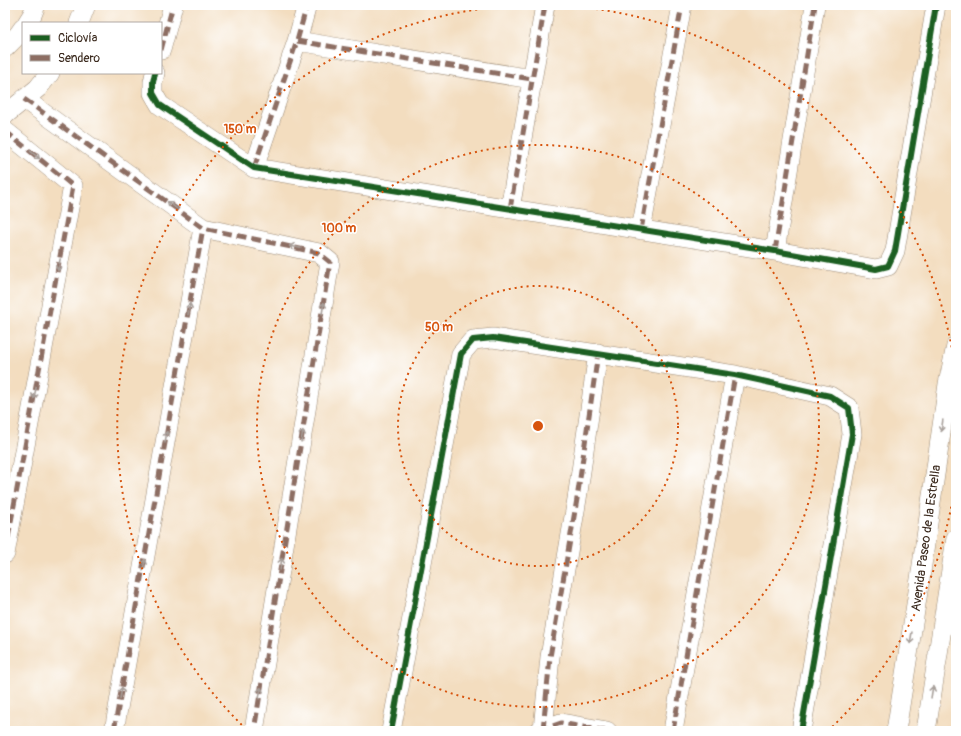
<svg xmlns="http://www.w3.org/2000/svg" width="961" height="736" viewBox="0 0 961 736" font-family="Pangolin,sans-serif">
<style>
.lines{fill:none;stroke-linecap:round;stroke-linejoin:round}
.minor-casing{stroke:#97846e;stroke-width:20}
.minor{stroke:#fff;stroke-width:19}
.quiet{stroke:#8d6e63;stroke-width:5;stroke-dasharray:10 5;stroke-linecap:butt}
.cycleway-casing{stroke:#fff;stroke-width:8}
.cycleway{stroke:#1b5e20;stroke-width:6}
.oneway{stroke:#a79f9a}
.ring{fill:none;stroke:#d7540e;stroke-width:2;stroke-dasharray:2 4}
.labels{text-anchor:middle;stroke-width:3;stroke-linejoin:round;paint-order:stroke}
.street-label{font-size:13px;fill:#3b2a1e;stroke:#fff}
.centre{fill:#d7540e;stroke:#fff;stroke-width:2}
.ring-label{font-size:12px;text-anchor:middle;font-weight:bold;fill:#d7540e;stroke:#fff;stroke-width:3;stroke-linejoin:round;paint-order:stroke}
</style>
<rect width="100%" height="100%" fill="#fff"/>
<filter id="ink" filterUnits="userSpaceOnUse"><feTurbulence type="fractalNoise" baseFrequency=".025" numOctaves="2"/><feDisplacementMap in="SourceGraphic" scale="8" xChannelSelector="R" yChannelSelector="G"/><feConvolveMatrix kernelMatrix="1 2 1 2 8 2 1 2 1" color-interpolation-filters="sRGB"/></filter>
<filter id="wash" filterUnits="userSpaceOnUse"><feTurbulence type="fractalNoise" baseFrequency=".012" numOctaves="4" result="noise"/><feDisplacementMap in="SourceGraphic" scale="16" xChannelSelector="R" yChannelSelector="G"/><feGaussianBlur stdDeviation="0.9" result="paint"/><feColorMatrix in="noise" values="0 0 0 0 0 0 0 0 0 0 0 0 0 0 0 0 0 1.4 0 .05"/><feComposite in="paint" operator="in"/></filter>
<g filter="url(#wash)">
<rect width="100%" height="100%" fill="#f3ddbf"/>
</g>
<g filter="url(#ink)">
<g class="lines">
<g class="minor-casing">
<path id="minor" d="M 27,23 L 32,15 L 36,5
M 79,23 L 86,5
M 297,41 L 532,79
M 5,48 L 18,35 L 23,28
M 161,50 L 173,5
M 155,73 L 153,82 L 153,93 L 160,105 L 254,168 L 775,251 L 876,269 L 888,266 L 895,251 L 936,5
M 24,99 L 203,228 L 319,253 L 330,262 L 254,731
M 5,115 L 38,88 L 50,73
M 5,131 L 73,186 L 5,554
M 254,168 L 297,41 L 307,5
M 510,209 L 545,5
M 641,230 L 682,5
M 775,251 L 815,5
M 543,730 L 550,657 L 577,499 L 598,353
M 114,731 L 203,228
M 391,731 L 461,354 L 473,340 L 493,338 L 735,375 L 830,396 L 849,408 L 852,434 L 801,731
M 539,731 L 561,723 L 607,731
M 673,731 L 735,375
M 896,731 L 920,579 L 948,384 L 956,346
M 926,731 L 956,538"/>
</g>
<use href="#minor" class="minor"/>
<path class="quiet" d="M 297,41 L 532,79
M 161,50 L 173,5
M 24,99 L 203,228 L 319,253 L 330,262 L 254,731
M 5,131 L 73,186 L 5,554
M 254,168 L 297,41 L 307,5
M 510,209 L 545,5
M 641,230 L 682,5
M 775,251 L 815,5
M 543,730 L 550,657 L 577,499 L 598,353
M 114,731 L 203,228
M 539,731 L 561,723 L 607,731
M 673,731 L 735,375"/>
<g class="cycleway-casing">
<path id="cycleway" d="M 155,73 L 153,82 L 153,93 L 160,105 L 254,168 L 775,251 L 876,269 L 888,266 L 895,251 L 936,5
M 391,731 L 461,354 L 473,340 L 493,338 L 735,375 L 830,396 L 849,408 L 852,434 L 801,731"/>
</g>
<use href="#cycleway" class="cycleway"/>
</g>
<defs><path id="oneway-shaft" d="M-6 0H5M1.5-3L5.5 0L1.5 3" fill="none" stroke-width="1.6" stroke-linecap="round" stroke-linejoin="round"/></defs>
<g class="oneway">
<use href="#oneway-shaft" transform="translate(35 155) rotate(39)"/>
<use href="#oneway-shaft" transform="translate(172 205) rotate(-144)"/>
<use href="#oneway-shaft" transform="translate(295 247) rotate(-168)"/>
<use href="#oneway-shaft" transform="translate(59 265) rotate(101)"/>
<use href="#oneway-shaft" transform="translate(323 308) rotate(-81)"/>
<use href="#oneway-shaft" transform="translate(189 309) rotate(-80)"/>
<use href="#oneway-shaft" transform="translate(35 393) rotate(101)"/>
<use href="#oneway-shaft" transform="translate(942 426) rotate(98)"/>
<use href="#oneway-shaft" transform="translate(302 436) rotate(-81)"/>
<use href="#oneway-shaft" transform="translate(166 437) rotate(-80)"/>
<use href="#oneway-shaft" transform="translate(281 564) rotate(-81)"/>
<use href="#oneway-shaft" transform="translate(144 565) rotate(-80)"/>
<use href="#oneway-shaft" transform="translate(911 638) rotate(99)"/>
<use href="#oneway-shaft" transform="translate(932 692) rotate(-81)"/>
<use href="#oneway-shaft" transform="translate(121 693) rotate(-80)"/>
<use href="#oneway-shaft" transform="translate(260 693) rotate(-81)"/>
</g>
</g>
<g class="ring">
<circle cx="538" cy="426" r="140"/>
<circle cx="538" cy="426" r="281"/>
<path d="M956 477A421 421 0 0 1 830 729M246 729A421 421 0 0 1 534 5M542 5A421 421 0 0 1 956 375"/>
</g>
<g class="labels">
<g class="street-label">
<text transform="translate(925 538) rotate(-82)" y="5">Avenida Paseo de la Estrella</text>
</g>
</g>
<circle cx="538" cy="426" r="6" class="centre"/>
<g class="ring-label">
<text x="240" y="133">150 m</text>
<text x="339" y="232">100 m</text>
<text x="439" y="331">50 m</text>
</g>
<rect width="961" height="736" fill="none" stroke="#fff" stroke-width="20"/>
<rect x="22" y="22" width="140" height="52" fill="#ffffff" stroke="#b1aaa5"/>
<rect x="30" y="35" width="20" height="6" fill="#1b5e20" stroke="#b1aaa5"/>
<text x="58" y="42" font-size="12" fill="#3b2a1e">Ciclovía</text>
<rect x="30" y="55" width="20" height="6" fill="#8d6e63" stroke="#b1aaa5"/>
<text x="58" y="62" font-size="12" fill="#3b2a1e">Sendero</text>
</svg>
